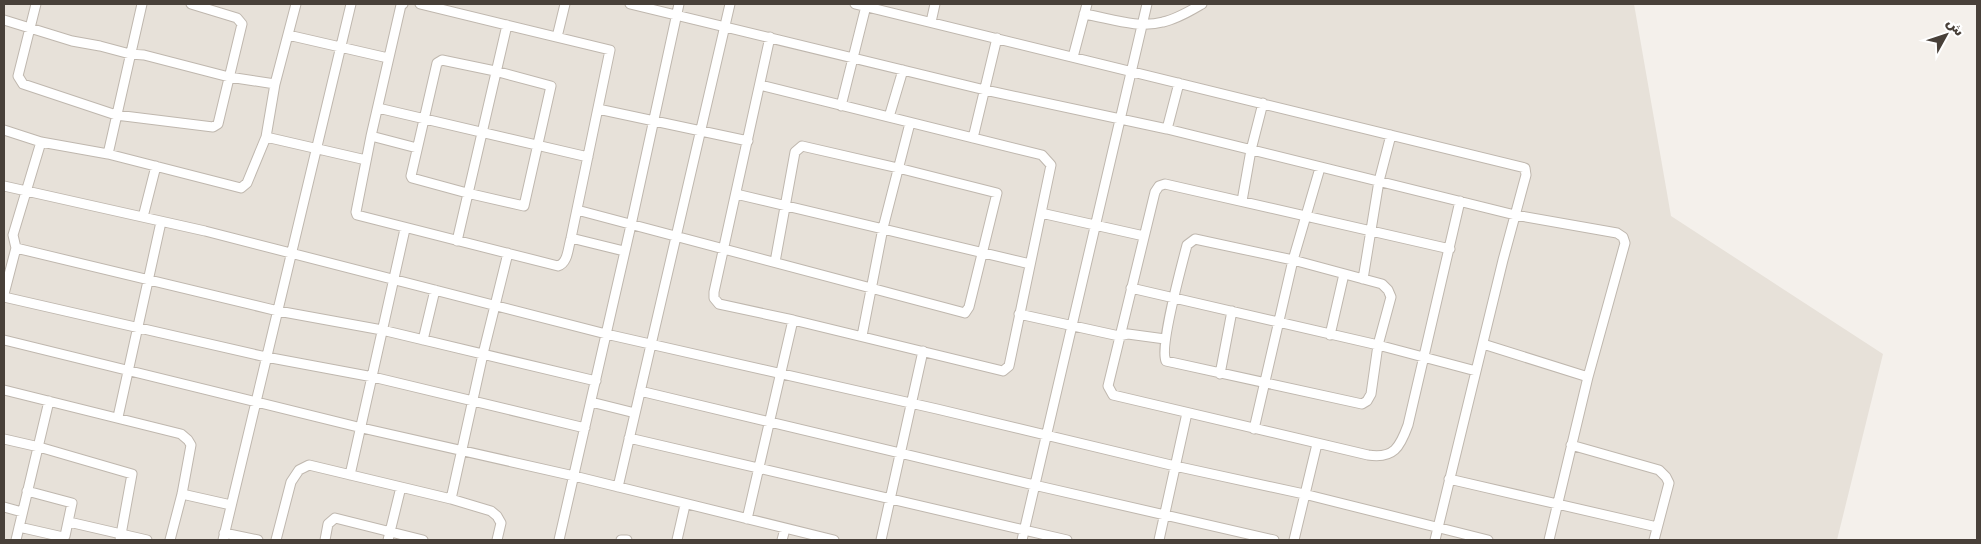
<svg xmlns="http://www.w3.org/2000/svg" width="1981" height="544" viewBox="0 0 1981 544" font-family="'DejaVu Sans','Noto Naskh Arabic',sans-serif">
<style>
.residential{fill:#e7e1d9}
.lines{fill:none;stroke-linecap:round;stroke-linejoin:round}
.minor-casing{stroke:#bfb7ae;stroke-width:11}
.minor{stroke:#fff;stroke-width:9}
</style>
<rect width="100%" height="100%" fill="#f4f0eb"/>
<path class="residential" d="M 4,4 L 1634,4 L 1671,216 L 1883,354 L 1837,540 L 4,540 Z"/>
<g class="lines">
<g class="minor-casing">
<path id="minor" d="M 36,4 L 18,76 L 23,84 L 116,115 L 213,127 L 218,124 L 242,24 L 237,18 L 191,4
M 403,4 L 401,5 L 371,136 L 356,212 L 357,215 L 558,266 C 568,263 568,248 571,238 L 610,50 L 420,4
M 630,4 L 985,90 L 1167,129 L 1515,215 L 1617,233 L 1623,237 L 1625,243 L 1588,377 L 1549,540
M 855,4 L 1525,168 L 1526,175 L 1503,260 L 1435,540
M 1084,14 C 1109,18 1138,29 1163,22 C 1177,19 1190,11 1202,4
M 4,20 L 72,41 L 100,46 L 130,54 L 144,55 L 229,77 L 275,84
M 931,22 L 935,4
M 288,35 L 388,58
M 557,37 L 565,4
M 1073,57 L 1087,4
M 442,60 L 495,71 L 551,86 L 524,206 L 467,193 L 412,178 L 411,176 L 437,63 Z
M 760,85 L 1042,155 L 1051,165 L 1009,366 L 1003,371 L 793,320 L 719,304 L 714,298 L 714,292 L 770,37
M 841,106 L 866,6
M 378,108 L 588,157
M 598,109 L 748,141
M 889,117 L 903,70
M 1167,129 L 1179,83
M 4,130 L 41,142 L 108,154 L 241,188 L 247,183 L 266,137 L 275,84 L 296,4
M 371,136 L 417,148
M 266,137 L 366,160
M 973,138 L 997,38
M 108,154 L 142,4
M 4,186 L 205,231 L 606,334 L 937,409 L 1175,466 L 1304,494 L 1488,540
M 736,194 L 1030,264
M 1242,201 L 1251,150 L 1263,103
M 577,210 L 965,313 L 969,307 L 997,193 L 898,168 L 802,146 L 795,152 L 775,262
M 1041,213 L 1144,236
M 143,217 L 156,166
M 571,238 L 624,251
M 1195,239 L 1293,260 L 1382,284 L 1388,290 L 1391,297 L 1378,345 L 1371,394 L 1367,401 L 1362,404 L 1166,361 C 1159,348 1182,264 1187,245 Z
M 457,241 L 507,25
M 16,248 L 278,311 L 382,330 L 596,381
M 1450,249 L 1165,184 L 1159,186 L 1155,192 L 1108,386 L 1113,395 L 1368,455 C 1394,459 1400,447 1408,425 L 1460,201
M 1363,279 L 1379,181 L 1391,135
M 1131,288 L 1378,345 L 1476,371
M 4,294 L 16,248 L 13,235 L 41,142
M 4,297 L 266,357 L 373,377 L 585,428
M 1019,314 L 1119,336 L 1128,334 L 1165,339
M 1330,335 L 1344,274
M 862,336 L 883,228 L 910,123
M 4,340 L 362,428 L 574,476 L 834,540
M 423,340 L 435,290
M 1483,344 L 1588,377
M 1220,374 L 1232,311
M 4,390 L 181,434 L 188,440 L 191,445 L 182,494 L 170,540
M 640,391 L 1034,485 L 1274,540
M 591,402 L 635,413
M 118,417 L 161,222
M 1254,429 L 1293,260 L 1320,168
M 629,438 L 1067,540
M 4,439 L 39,447 L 132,474 L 120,540
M 1571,445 L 1659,470 L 1666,477 L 1669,483 L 1654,540
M 350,475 L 405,229
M 1449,479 L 1657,527
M 618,487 L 730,4
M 182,494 L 231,505
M 451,499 L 483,354 L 508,253
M 4,507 L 22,512
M 747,519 L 793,320
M 69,522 L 147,540
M 19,527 L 63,537 L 65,536 L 72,503 L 27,491
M 224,533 L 258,540
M 16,540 L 49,401
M 223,540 L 351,4
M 276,540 L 291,482 L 299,470 L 309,465 L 451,499 L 491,511 L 497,516 L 501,523 L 497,540
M 325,540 L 328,524 L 335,518 L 423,540
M 388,540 L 401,487
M 559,540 L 631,225 L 679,4
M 621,540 L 627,540
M 677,540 L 685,505
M 782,540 L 785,529
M 881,540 L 923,351
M 1022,540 L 1147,4
M 1159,540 L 1187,413
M 1294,540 L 1317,444"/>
</g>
<use href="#minor" class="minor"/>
</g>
<rect width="1981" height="544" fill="none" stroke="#484039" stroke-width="10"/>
<g transform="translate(1946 35) rotate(50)" stroke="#ffffff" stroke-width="4" paint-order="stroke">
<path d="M0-4L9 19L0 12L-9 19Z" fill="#484039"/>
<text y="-8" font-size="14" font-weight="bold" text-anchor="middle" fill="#484039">ش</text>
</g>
</svg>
